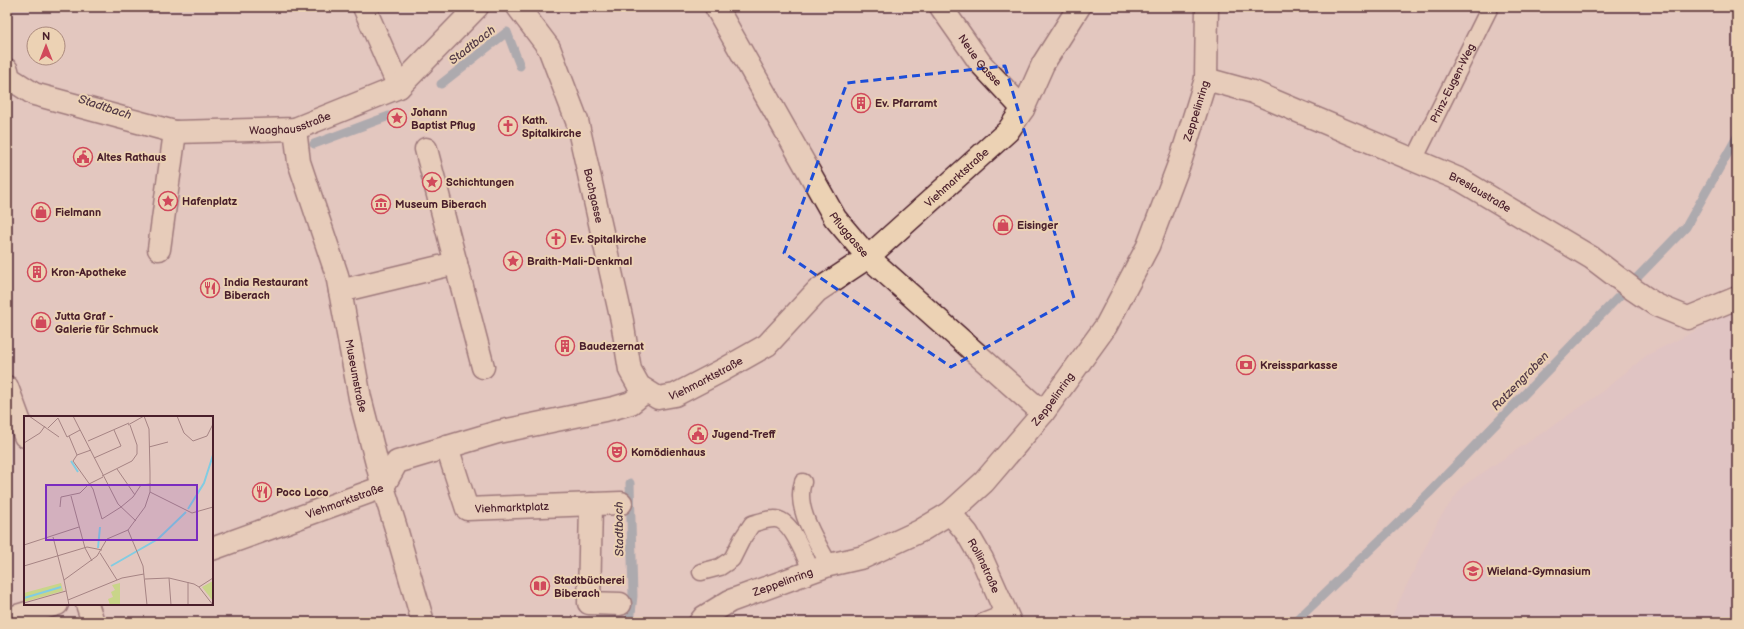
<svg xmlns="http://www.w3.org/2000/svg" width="1744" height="629" viewBox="0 0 1744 629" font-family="'Balsamiq Sans',sans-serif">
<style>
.built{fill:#dcc0c7}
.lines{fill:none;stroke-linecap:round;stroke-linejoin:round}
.stream{stroke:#6c8799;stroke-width:9}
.lane-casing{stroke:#4a1f2b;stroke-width:19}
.street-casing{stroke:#4a1f2b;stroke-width:25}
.secondary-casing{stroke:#4a1f2b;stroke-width:25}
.lane{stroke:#ecd2b4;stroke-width:16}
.street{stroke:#ecd2b4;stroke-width:22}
.secondary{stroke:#ecd2b4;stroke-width:22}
.marked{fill:none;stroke:#1d4ed8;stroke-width:3;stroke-dasharray:8 5;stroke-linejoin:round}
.labels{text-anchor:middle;stroke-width:4;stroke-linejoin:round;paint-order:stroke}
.street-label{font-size:11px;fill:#4a1f2b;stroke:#ecd2b4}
.poi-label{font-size:11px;font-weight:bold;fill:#4a1f2b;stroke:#ecd2b4;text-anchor:start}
.water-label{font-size:12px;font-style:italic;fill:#523946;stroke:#ecd2b4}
.inset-river{fill:none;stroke:#82cce2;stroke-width:2}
.inset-road{fill:none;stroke:#a68484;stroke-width:1}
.view{fill:#7b2cbf;fill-opacity:0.15;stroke:#7b2cbf;stroke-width:2}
.inset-edge{fill:none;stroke:#4a1f2b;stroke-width:2}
</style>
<rect width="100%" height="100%" fill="#e3c7bf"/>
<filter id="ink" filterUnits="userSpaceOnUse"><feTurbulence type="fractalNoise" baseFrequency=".025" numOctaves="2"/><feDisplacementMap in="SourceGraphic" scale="8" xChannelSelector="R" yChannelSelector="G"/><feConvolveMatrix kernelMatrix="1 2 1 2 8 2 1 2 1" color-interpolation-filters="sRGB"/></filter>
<g filter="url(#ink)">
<path class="built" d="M 1737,310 L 1737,622 L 1389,622 L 1439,519 L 1463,486 L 1594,398 L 1647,355 Z"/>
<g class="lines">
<path class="stream" d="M 441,84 L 507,32 L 520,66
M 314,144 L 389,116
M 630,622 L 633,596 L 630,483
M 1295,622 L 1429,493 L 1686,227 L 1737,137"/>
<g class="lane-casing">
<g id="lane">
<path id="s1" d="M 1414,160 L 1490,7"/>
<path d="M 803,482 C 794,509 817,541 829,565"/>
<path d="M 701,572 L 720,567 L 732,559 L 742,539 L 752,524 C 759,522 767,519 774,519 C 792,518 805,558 812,572"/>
<path d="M 983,622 L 1006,613"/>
</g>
</g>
<g class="street-casing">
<g id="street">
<path d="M 364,7 L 399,87"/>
<path id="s2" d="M 518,7 L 549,48 L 577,121 L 622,321 L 630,370 L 639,386 L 658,398 L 675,395 L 723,370 L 767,345 L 817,291 L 868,257 L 1008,131 L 1023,109 L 1043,64 L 1079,7"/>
<path id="s3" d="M 716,7 L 835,218 L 868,257 L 1043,413"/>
<path id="s4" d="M 941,7 L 981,64 L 1023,109"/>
<path id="s5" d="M 7,70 L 9,78 L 34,94 L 175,132 L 295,129 L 399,87 L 477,7"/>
<path id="s6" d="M 1206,79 L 1253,92 L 1461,180 L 1592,258 L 1634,290 L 1656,305 L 1688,318 L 1737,298"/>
<path id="s7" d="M 295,129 L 299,162 L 337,275 L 360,398 L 383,487 L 395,525 L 423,622"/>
<path d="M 426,149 L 483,367"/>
<path d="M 159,249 L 175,132"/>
<path d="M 340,291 L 456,263"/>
<path d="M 7,387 L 25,436"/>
<path id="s8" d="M 447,447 L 467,509 L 621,503"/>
<path d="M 591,504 L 589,603 L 620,604"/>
<path id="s9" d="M 212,549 L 383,487 L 397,462 L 498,432 L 614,408 L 631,403 L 646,391"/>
<path d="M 87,604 L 93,622"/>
<path d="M 7,619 L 57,604"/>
</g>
</g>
<g class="secondary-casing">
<g id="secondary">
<path id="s10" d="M 950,513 L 967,533 L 982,559 L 1010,622"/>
<path id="s11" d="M 700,622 L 704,617 L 730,601 L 829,565 L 864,557 L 920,531 L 950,513 L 984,482 L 1043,413 L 1106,326 L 1148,246 L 1181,159 L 1206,79 L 1207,7"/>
</g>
</g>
<use href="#lane" class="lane"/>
<use href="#street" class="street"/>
<use href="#secondary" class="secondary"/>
</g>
</g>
<path d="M0 0H1744V629H0ZM 1005,66 L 1074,298 L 951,367 L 784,253 L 847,83 Z" fill="#e3c7bf" fill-opacity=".55" fill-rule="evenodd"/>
<path class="marked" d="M 1005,66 L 1074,298 L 951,367 L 784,253 L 847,83 Z"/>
<defs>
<g id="building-ring" transform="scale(1)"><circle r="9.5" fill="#ecd2b4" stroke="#d1495b" stroke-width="1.5"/><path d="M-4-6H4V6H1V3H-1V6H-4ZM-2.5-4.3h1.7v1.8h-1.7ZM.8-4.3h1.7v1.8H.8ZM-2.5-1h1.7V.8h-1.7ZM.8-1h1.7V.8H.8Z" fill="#d1495b"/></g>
<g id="sight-ring" transform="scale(1)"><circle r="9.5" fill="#ecd2b4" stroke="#d1495b" stroke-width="1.5"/><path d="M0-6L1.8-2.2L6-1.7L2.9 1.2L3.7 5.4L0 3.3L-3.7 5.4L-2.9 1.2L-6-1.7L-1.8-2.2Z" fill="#d1495b"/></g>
<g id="church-ring" transform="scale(1)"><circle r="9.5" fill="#ecd2b4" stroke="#d1495b" stroke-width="1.5"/><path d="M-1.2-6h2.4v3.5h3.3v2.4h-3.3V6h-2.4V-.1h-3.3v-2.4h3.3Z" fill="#d1495b"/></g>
<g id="civic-ring" transform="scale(1)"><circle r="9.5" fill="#ecd2b4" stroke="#d1495b" stroke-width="1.5"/><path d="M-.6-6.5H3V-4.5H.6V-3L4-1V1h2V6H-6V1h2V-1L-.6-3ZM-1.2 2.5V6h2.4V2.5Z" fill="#d1495b"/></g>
<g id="museum-ring" transform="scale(1)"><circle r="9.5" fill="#ecd2b4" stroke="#d1495b" stroke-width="1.5"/><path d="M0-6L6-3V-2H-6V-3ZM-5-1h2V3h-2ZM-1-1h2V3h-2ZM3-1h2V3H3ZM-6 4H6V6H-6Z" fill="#d1495b"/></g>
<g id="shop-ring" transform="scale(1)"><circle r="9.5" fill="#ecd2b4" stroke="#d1495b" stroke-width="1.5"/><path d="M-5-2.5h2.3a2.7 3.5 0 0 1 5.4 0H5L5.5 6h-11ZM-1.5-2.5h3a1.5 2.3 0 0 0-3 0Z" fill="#d1495b"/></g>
<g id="restaurant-ring" transform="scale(1)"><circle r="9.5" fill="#ecd2b4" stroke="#d1495b" stroke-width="1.5"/><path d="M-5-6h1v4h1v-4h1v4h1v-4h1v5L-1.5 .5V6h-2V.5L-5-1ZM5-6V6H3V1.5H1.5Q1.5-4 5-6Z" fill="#d1495b"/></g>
<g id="bank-ring" transform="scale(1)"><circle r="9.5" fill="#ecd2b4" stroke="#d1495b" stroke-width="1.5"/><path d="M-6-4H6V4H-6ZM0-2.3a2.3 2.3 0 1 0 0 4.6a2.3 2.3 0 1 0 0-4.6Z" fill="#d1495b"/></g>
<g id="theatre-ring" transform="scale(1)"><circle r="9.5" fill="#ecd2b4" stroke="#d1495b" stroke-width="1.5"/><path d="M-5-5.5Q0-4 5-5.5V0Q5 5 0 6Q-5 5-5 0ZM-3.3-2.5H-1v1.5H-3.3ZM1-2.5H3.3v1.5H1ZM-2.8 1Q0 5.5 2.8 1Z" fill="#d1495b"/></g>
<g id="school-ring" transform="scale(1)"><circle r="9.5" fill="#ecd2b4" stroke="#d1495b" stroke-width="1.5"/><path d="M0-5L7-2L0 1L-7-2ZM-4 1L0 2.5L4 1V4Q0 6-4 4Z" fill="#d1495b"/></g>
<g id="library-ring" transform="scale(1)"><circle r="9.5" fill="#ecd2b4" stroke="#d1495b" stroke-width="1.5"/><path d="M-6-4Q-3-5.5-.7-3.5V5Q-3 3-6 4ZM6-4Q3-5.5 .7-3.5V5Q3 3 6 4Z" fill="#d1495b"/></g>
</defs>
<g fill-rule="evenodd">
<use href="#building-ring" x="861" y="103"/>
<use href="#sight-ring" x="397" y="118"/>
<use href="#church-ring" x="508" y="126"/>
<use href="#civic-ring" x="83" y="157"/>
<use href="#sight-ring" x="432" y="182"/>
<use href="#sight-ring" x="168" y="201"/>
<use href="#museum-ring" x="381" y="204"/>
<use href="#shop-ring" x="41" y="212"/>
<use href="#shop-ring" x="1003" y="225"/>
<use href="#church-ring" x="556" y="239"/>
<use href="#sight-ring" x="513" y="261"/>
<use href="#building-ring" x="37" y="272"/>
<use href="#restaurant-ring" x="210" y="288"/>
<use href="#shop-ring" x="41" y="322"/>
<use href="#building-ring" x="565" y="346"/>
<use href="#bank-ring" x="1246" y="365"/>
<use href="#civic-ring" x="698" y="434"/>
<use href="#theatre-ring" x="617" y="452"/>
<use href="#restaurant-ring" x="262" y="492"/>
<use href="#school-ring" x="1473" y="571"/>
<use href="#library-ring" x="540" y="586"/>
</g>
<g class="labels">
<g class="street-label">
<text dy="4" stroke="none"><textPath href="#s4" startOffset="66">Neue Gasse</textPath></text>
<text dy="4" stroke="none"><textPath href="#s1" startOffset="86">Prinz-Eugen-Weg</textPath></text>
<text dy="4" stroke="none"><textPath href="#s11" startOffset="753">Zeppelinring</textPath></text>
<text dy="4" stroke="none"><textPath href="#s5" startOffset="300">Waaghausstraße</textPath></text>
<text dy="4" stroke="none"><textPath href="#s2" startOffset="801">Viehmarktstraße</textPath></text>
<text dy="4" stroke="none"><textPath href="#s6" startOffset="297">Breslaustraße</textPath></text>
<text dy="4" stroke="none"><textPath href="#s2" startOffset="206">Bachgasse</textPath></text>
<text dy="4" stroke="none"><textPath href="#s3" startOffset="264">Pfluggasse</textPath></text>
<text dy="4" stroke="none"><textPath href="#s7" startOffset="255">Museumstraße</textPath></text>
<text dy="4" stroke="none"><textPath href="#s2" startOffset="477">Viehmarktstraße</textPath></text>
<text dy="4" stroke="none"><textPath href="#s11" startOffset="429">Zeppelinring</textPath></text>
<text dy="4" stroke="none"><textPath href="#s9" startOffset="141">Viehmarktstraße</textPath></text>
<text dy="4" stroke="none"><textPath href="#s8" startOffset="110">Viehmarktplatz</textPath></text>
<text dy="4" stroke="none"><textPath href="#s10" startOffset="63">Rollinstraße</textPath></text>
<text dy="4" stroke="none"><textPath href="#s11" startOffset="93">Zeppelinring</textPath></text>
</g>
<g class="poi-label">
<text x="875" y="107">Ev. Pfarramt</text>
<text x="411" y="116">Johann<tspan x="411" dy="13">Baptist Pflug</tspan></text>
<text x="522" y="124">Kath.<tspan x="522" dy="13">Spitalkirche</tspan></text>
<text x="97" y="161">Altes Rathaus</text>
<text x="446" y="186">Schichtungen</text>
<text x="182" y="205">Hafenplatz</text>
<text x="395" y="208">Museum Biberach</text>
<text x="55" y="216">Fielmann</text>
<text x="1017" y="229">Eisinger</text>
<text x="570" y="243">Ev. Spitalkirche</text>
<text x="527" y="265">Braith-Mali-Denkmal</text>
<text x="51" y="276">Kron-Apotheke</text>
<text x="224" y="286">India Restaurant<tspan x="224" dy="13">Biberach</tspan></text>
<text x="55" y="320">Jutta Graf -<tspan x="55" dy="13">Galerie für Schmuck</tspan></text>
<text x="579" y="350">Baudezernat</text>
<text x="1260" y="369">Kreissparkasse</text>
<text x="712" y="438">Jugend-Treff</text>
<text x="631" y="456">Komödienhaus</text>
<text x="276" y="496">Poco Loco</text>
<text x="1487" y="575">Wieland-Gymnasium</text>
<text x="554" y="584">Stadtbücherei<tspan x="554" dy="13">Biberach</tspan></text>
</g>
<g class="water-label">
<text transform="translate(472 45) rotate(-38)" y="4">Stadtbach</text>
<text transform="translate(105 107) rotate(18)" y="4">Stadtbach</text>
<text transform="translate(1520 381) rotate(-46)" y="4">Ratzengraben</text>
<text transform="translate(619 529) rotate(-91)" y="4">Stadtbach</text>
</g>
</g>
<g transform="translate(24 416)">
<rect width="189" height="189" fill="#e3c7bf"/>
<path d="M 189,165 L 189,185 L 178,171 ZM 37,167 L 39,175 L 0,186 L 0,177 ZM 96,167 L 96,189 L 86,189 L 84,183 L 89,181 L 87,176 L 91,174 L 88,169 Z" fill="#c9d589"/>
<path class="inset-river" d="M 47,45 L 54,56M 164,93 L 180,67 L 189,39M 74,132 L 76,111M 87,150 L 134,123 L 162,96M 0,182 L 37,171"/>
<path class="inset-road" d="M 5,0 L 35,21M 49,0 L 94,88 L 112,105M 153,0 L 160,17 L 169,25 L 183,20 L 189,8M 104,9 L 120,0M 24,12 L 34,2 L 43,21 L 56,14M 45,20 L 53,39M 64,25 L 105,7M 0,27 L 16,17 L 21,10M 125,31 L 144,26M 67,34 L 53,39 L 49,45 L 69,73 L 78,103 L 97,91 L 109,81 L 117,69 L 127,68M 70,42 L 97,30 L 90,14M 93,53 L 111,79M 78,60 L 108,45 L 113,38 L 113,29 L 106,9M 126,76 L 168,97 L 189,91M 47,80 L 61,132 L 68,145M 36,91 L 37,81 L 56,77 L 65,68 L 79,61M 104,114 L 119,150 L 123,189M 29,121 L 40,164M 0,129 L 55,111M 76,137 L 93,164M 0,150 L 63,131 L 78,134M 145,162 L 147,189M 121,163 L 145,162 L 170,168 L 175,171 L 189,189M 175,171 L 189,162M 44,184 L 98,162 L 120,158M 0,187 L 42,175M 45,189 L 40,164 L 73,140 L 83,123 L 104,114 L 121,91 L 126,76 L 126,56 L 125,13 L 120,0M 164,189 L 164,166"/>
<path class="view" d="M 22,69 L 173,69 L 173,124 L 22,124 Z"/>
<rect width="189" height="189" class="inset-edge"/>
</g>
<rect width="1744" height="629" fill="none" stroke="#ecd2b4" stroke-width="24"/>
<rect x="12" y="12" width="1720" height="605" fill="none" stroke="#4a1f2b" stroke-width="1.5" filter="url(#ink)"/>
<g transform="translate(46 46)"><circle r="19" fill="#ecd2b4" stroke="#ab8a7d"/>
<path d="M0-3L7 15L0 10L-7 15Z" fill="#d1495b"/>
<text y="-6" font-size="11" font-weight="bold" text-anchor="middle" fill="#4a1f2b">N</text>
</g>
</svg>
